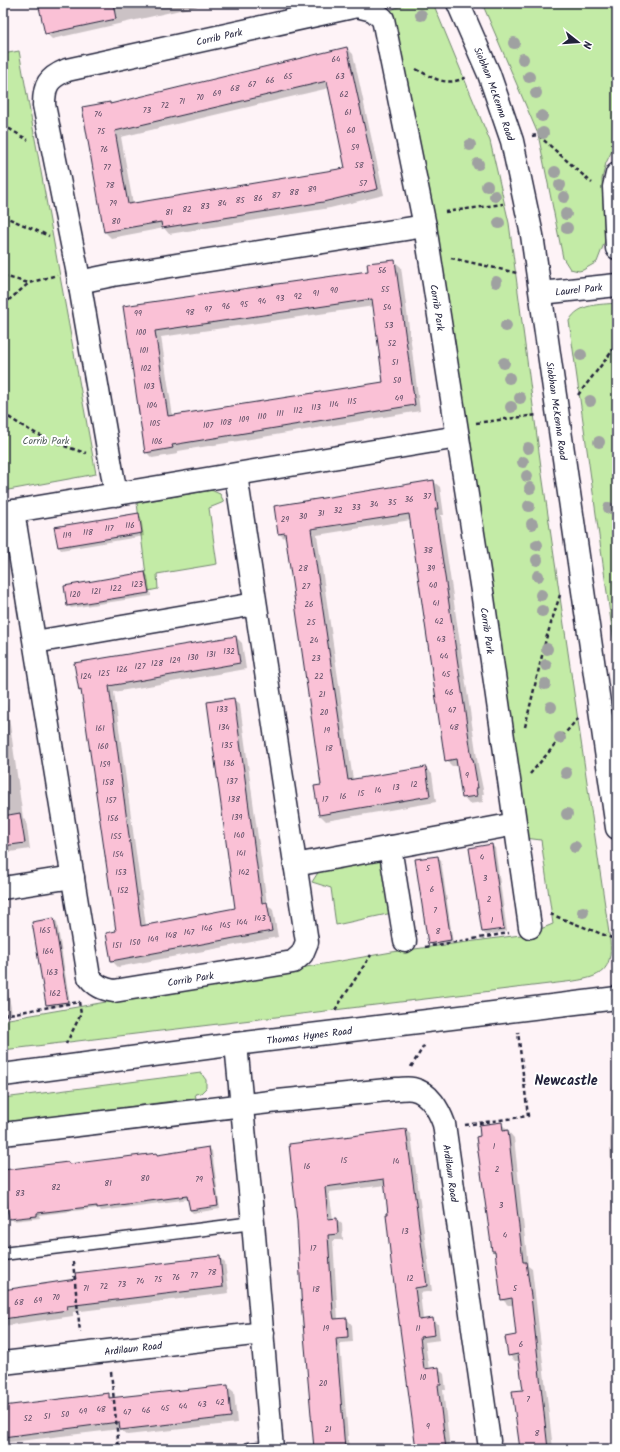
<svg xmlns="http://www.w3.org/2000/svg" width="620" height="1452" viewBox="0 0 620 1452" font-family="Kalam,sans-serif">
<style>
.green{fill:#c3eba6;stroke:#728670}
.shadow{fill:#0003;fill-rule:evenodd}
.building{fill:#fac1d6;stroke:#22223b;fill-rule:evenodd}
.lines{fill:none;stroke-linecap:round;stroke-linejoin:round}
.service-casing{stroke:#22223b;stroke-width:15}
.minor-casing{stroke:#22223b;stroke-width:25}
.tertiary-casing{stroke:#22223b;stroke-width:25}
.primary-casing{stroke:#22223b;stroke-width:25}
.path{stroke:#22223b;stroke-width:2.5;stroke-dasharray:4 3;stroke-linecap:butt}
.service{stroke:#fff;stroke-width:12}
.minor{stroke:#fff;stroke-width:22}
.tertiary{stroke:#fff;stroke-width:22}
.primary{stroke:#fff;stroke-width:22}
.tree{fill:#9fa1a1}
.labels{text-anchor:middle;stroke-width:4;stroke-linejoin:round;paint-order:stroke}
.number-label{font-size:8px;fill:#584a62}
.street-label{font-size:10px;fill:#22223b;stroke:#fff}
.park-label{font-size:10px;fill:#525e5b;stroke:#fff}
.district-label{font-size:14px;font-weight:bold;fill:#22223b;stroke:#fff}
</style>
<rect width="100%" height="100%" fill="#fef3f7"/>
<filter id="ink" filterUnits="userSpaceOnUse"><feTurbulence type="fractalNoise" baseFrequency=".025" numOctaves="2"/><feDisplacementMap in="SourceGraphic" scale="8" xChannelSelector="R" yChannelSelector="G"/><feConvolveMatrix kernelMatrix="1 2 1 2 8 2 1 2 1" color-interpolation-filters="sRGB"/></filter>
<g filter="url(#ink)">
<path class="green" d="M 408,3 L 433,3 L 490,141 L 509,223 L 541,467 L 610,940 C 613,971 600,977 574,981 L 3,1050 L 3,1020 L 392,952 L 528,934 L 553,924 L 541,840 L 525,838 L 386,12 Z
M 482,3 L 617,3 L 617,140 L 606,163 L 602,179 L 605,241 L 597,262 L 583,270 L 579,271 L 570,269 L 563,258 L 538,134 Z
M 19,51 L 96,474 L 3,491 L 3,54 Z
M 617,303 L 617,664 L 569,321 C 579,303 599,305 617,303 Z
M 211,490 L 220,494 L 224,502 L 209,508 L 217,564 L 157,574 L 158,589 L 148,591 L 137,503 Z
M 383,859 L 392,913 L 336,925 L 331,888 L 312,882 L 319,871 Z
M 201,1073 L 206,1080 L 206,1088 L 201,1093 L 195,1094 L 196,1098 L 3,1123 L 3,1098 Z"/>
<path class="shadow" d="M 62,3 L 211,3 L 52,39 L 46,33 Z
M 347,48 L 353,54 L 384,195 L 330,208 L 169,234 L 164,228 L 111,238 L 105,232 L 110,103 L 111,105 ZM 329,88 L 347,169 L 133,204 L 121,137 Z
M 394,261 L 401,267 L 420,411 L 178,451 L 178,454 L 152,458 L 146,452 L 124,307 L 369,272 ZM 374,306 L 384,382 L 173,417 L 161,337 Z
M 433,481 L 440,487 L 444,515 L 441,515 L 478,765 L 484,794 L 482,794 L 483,802 L 469,804 L 463,797 L 458,766 L 452,766 L 446,760 L 411,520 L 317,535 L 353,780 L 426,768 L 432,774 L 436,802 L 326,821 L 320,815 L 322,786 L 287,540 L 279,534 L 275,506 Z
M 138,514 L 141,517 L 144,536 L 61,550 L 59,547 Z
M 145,573 L 148,576 L 151,596 L 71,608 L 68,605 Z
M 236,637 L 242,643 L 246,669 L 114,692 L 146,926 L 236,909 L 234,700 L 240,706 L 267,904 L 273,910 L 278,937 L 118,967 L 112,961 L 117,931 L 82,692 L 80,690 Z
M 3,674 L 23,818 L 26,820 L 30,849 L 3,853 Z
M 492,845 L 495,848 L 507,931 L 486,935 L 483,932 Z
M 438,857 L 441,860 L 453,943 L 432,946 L 429,943 Z
M 54,919 L 57,922 L 70,1004 L 50,1008 L 47,1005 Z
M 3,960 L 12,1014 L 3,1016 Z
M 617,1056 L 617,1233 L 612,1206 L 610,1142 L 612,1091 Z
M 501,1123 L 514,1138 L 528,1266 L 532,1269 L 536,1303 L 553,1449 L 520,1449 L 513,1392 L 524,1391 L 520,1361 L 515,1361 L 509,1355 L 517,1336 L 513,1305 L 508,1305 L 502,1299 L 496,1254 L 493,1251 Z
M 406,1130 L 411,1135 L 432,1291 L 420,1293 L 423,1320 L 433,1319 L 438,1324 L 440,1340 L 425,1342 L 429,1370 L 438,1368 L 444,1374 L 446,1390 L 443,1390 L 450,1449 L 417,1449 L 386,1185 L 329,1192 L 333,1219 L 336,1219 L 342,1224 L 343,1240 L 333,1240 L 338,1320 L 347,1319 L 352,1325 L 353,1342 L 340,1343 L 349,1449 L 315,1449 L 298,1221 L 290,1145 Z
M 209,1148 L 212,1151 L 220,1209 L 193,1213 L 190,1210 L 189,1199 L 101,1211 L 99,1208 L 39,1215 L 40,1218 L 13,1221 L 10,1218 L 9,1213 L 3,1214 L 3,1171 L 68,1163 L 70,1165 L 156,1154 L 158,1156 Z
M 219,1257 L 225,1263 L 229,1293 L 73,1312 L 73,1316 L 3,1326 L 3,1291 Z
M 227,1386 L 234,1392 L 237,1423 L 127,1435 L 120,1429 L 3,1443 L 3,1407 L 108,1394 L 112,1398 Z"/>
<path class="building" d="M 57,3 L 113,3 L 116,19 L 45,34 L 39,7 Z
M 347,47 L 378,189 L 323,202 L 162,228 L 161,222 L 104,232 L 82,107 L 110,102 L 110,104 ZM 327,81 L 345,168 L 128,204 L 115,131 Z
M 395,260 L 415,405 L 172,445 L 173,448 L 145,453 L 123,306 L 368,271 L 367,263 ZM 372,299 L 383,382 L 168,416 L 155,331 Z
M 434,480 L 438,509 L 435,509 L 472,759 L 473,759 L 478,788 L 476,788 L 477,796 L 462,798 L 456,759 L 445,761 L 409,514 L 311,529 L 348,780 L 426,767 L 430,796 L 319,815 L 314,786 L 321,785 L 285,533 L 278,534 L 274,506 Z
M 139,513 L 142,533 L 58,547 L 54,527 Z
M 145,572 L 149,593 L 67,606 L 64,586 Z
M 236,636 L 240,663 L 109,686 L 141,926 L 235,908 L 207,702 L 234,698 L 262,903 L 267,902 L 272,931 L 111,961 L 106,933 L 116,931 L 81,690 L 79,691 L 74,663 Z
M 20,813 L 25,843 L 3,846 L 3,816 Z
M 492,844 L 504,929 L 482,932 L 469,848 Z
M 438,856 L 451,940 L 428,944 L 415,859 Z
M 54,918 L 68,1002 L 46,1005 L 32,922 Z
M 502,1122 L 503,1131 L 508,1130 L 523,1262 L 526,1262 L 531,1296 L 548,1449 L 520,1449 L 512,1391 L 523,1390 L 518,1354 L 508,1356 L 505,1337 L 516,1335 L 512,1298 L 501,1300 L 495,1251 L 492,1251 L 476,1137 L 480,1136 L 479,1125 Z
M 406,1129 L 427,1286 L 415,1288 L 419,1320 L 433,1318 L 435,1335 L 420,1337 L 424,1369 L 439,1367 L 441,1385 L 438,1385 L 446,1449 L 416,1449 L 391,1261 L 386,1214 L 388,1214 L 384,1179 L 325,1187 L 328,1219 L 337,1218 L 338,1234 L 328,1235 L 333,1313 L 334,1319 L 347,1318 L 348,1337 L 336,1338 L 345,1449 L 314,1449 L 302,1312 L 297,1221 L 289,1144 Z
M 209,1147 L 218,1206 L 190,1210 L 187,1196 L 97,1208 L 97,1206 L 37,1213 L 37,1216 L 9,1219 L 3,1170 L 68,1162 L 69,1164 L 157,1153 L 157,1155 Z
M 220,1256 L 223,1287 L 67,1306 L 68,1310 L 3,1319 L 3,1290 L 76,1279 L 75,1273 Z
M 228,1385 L 231,1417 L 120,1430 L 119,1422 L 3,1437 L 3,1406 L 109,1393 L 109,1398 Z"/>
<g class="lines">
<g class="service-casing">
<path id="service" d="M 3,1254 L 253,1223
M 249,1449 L 272,1447"/>
</g>
<g class="minor-casing">
<g id="minor">
<path d="M 617,174 L 614,187 L 617,248"/>
<path d="M 79,282 L 113,275 L 425,226"/>
<path id="s1" d="M 541,293 L 617,285"/>
<path id="s2" d="M 116,495 L 77,269 L 44,105 C 44,85 48,78 67,70 L 357,6 L 373,10 L 383,19 L 425,226 L 482,591 L 530,927"/>
<path id="s3" d="M 13,511 L 89,977 C 96,986 103,989 114,991 L 293,962 L 302,954 L 307,942 L 236,475"/>
<path d="M 3,513 L 458,437"/>
<path d="M 35,642 L 255,604"/>
<path d="M 390,847 L 405,941"/>
<path d="M 295,865 L 515,824"/>
<path d="M 3,888 L 73,877"/>
<path d="M 236,1044 L 253,1223 L 272,1449"/>
<path id="s4" d="M 3,1134 L 278,1101 L 397,1089 C 402,1089 408,1088 413,1089 C 429,1092 439,1110 444,1124 L 489,1441"/>
<path id="s5" d="M 3,1363 L 263,1333"/>
</g>
</g>
<g class="tertiary-casing">
<g id="tertiary">
<path id="s6" d="M 458,3 L 489,74 L 512,141 L 532,235 L 617,828"/>
</g>
</g>
<g class="primary-casing">
<g id="primary">
<path id="s7" d="M 3,1075 L 236,1044 L 617,998"/>
</g>
</g>
<path class="path" d="M 416,69 C 435,79 446,87 467,77
M 3,125 L 28,140
M 532,136 L 538,135 L 592,183
M 445,212 L 503,204
M 3,216 L 49,236
M 451,258 L 517,273
M 3,276 L 29,283
M 3,305 L 29,283 L 57,275
M 578,395 L 617,345
M 3,413 C 29,432 55,444 86,453
M 476,423 L 537,415
M 525,727 L 546,639 L 560,595
M 530,774 L 579,717
M 550,914 L 612,938
M 425,947 L 509,933
M 335,1010 L 371,955
M 3,1015 L 79,1002 L 81,1014 L 66,1044
M 411,1067 L 425,1044
M 465,1125 L 528,1116 L 518,1032
M 73,1262 L 80,1332
M 111,1372 L 119,1449"/>
<use href="#service" class="service"/>
<use href="#minor" class="minor"/>
<use href="#tertiary" class="tertiary"/>
<use href="#primary" class="primary"/>
</g>
<g class="tree">
<circle cx="421" cy="15" r="6"/>
<circle cx="514" cy="43" r="6"/>
<circle cx="523" cy="59" r="6"/>
<circle cx="529" cy="77" r="6"/>
<circle cx="536" cy="93" r="6"/>
<circle cx="542" cy="116" r="6"/>
<circle cx="543" cy="133" r="6"/>
<circle cx="470" cy="145" r="6"/>
<circle cx="478" cy="164" r="6"/>
<circle cx="555" cy="172" r="6"/>
<circle cx="560" cy="185" r="6"/>
<circle cx="487" cy="186" r="6"/>
<circle cx="495" cy="196" r="6"/>
<circle cx="564" cy="197" r="6"/>
<circle cx="566" cy="214" r="6"/>
<circle cx="499" cy="223" r="6"/>
<circle cx="567" cy="228" r="6"/>
<circle cx="496" cy="282" r="6"/>
<circle cx="506" cy="326" r="6"/>
<circle cx="581" cy="355" r="6"/>
<circle cx="504" cy="363" r="6"/>
<circle cx="509" cy="378" r="6"/>
<circle cx="520" cy="398" r="6"/>
<circle cx="590" cy="401" r="6"/>
<circle cx="511" cy="407" r="6"/>
<circle cx="599" cy="442" r="6"/>
<circle cx="528" cy="448" r="6"/>
<circle cx="523" cy="462" r="6"/>
<circle cx="527" cy="476" r="6"/>
<circle cx="530" cy="488" r="6"/>
<circle cx="529" cy="506" r="6"/>
<circle cx="609" cy="508" r="6"/>
<circle cx="532" cy="524" r="6"/>
<circle cx="537" cy="545" r="6"/>
<circle cx="537" cy="560" r="6"/>
<circle cx="538" cy="576" r="6"/>
<circle cx="541" cy="595" r="6"/>
<circle cx="542" cy="611" r="6"/>
<circle cx="547" cy="649" r="6"/>
<circle cx="546" cy="665" r="6"/>
<circle cx="545" cy="684" r="6"/>
<circle cx="551" cy="707" r="6"/>
<circle cx="560" cy="738" r="6"/>
<circle cx="566" cy="773" r="6"/>
<circle cx="567" cy="814" r="6"/>
<circle cx="575" cy="847" r="6"/>
<circle cx="583" cy="912" r="6"/>
</g>
</g>
<g class="labels">
<g class="number-label">
<text x="336" y="62">64</text>
<text x="288" y="79">65</text>
<text x="340" y="79">63</text>
<text x="270" y="83">66</text>
<text x="252" y="87">67</text>
<text x="235" y="91">68</text>
<text x="217" y="96">69</text>
<text x="344" y="97">62</text>
<text x="200" y="100">70</text>
<text x="182" y="104">71</text>
<text x="165" y="108">72</text>
<text x="147" y="113">73</text>
<text x="348" y="115">61</text>
<text x="98" y="117">74</text>
<text x="351" y="133">60</text>
<text x="101" y="134">75</text>
<text x="355" y="150">59</text>
<text x="104" y="152">76</text>
<text x="359" y="168">58</text>
<text x="107" y="170">77</text>
<text x="363" y="186">57</text>
<text x="110" y="188">78</text>
<text x="312" y="192">89</text>
<text x="294" y="195">88</text>
<text x="276" y="198">87</text>
<text x="258" y="201">86</text>
<text x="240" y="203">85</text>
<text x="113" y="206">79</text>
<text x="222" y="206">84</text>
<text x="205" y="209">83</text>
<text x="187" y="212">82</text>
<text x="169" y="215">81</text>
<text x="116" y="224">80</text>
<text x="382" y="273">56</text>
<text x="385" y="292">55</text>
<text x="334" y="293">90</text>
<text x="316" y="296">91</text>
<text x="298" y="299">92</text>
<text x="280" y="301">93</text>
<text x="262" y="304">94</text>
<text x="244" y="307">95</text>
<text x="226" y="309">96</text>
<text x="387" y="310">54</text>
<text x="208" y="312">97</text>
<text x="190" y="315">98</text>
<text x="138" y="316">99</text>
<text x="389" y="328">53</text>
<text x="141" y="335">100</text>
<text x="392" y="346">52</text>
<text x="144" y="353">101</text>
<text x="395" y="365">51</text>
<text x="146" y="371">102</text>
<text x="397" y="383">50</text>
<text x="149" y="389">103</text>
<text x="399" y="401">49</text>
<text x="352" y="404">115</text>
<text x="334" y="407">114</text>
<text x="152" y="408">104</text>
<text x="316" y="410">113</text>
<text x="298" y="413">112</text>
<text x="280" y="416">111</text>
<text x="262" y="419">110</text>
<text x="244" y="422">109</text>
<text x="226" y="425">108</text>
<text x="155" y="426">105</text>
<text x="208" y="428">107</text>
<text x="157" y="444">106</text>
<text x="427" y="499">37</text>
<text x="409" y="502">36</text>
<text x="392" y="505">35</text>
<text x="374" y="507">34</text>
<text x="356" y="510">33</text>
<text x="338" y="513">32</text>
<text x="321" y="516">31</text>
<text x="303" y="519">30</text>
<text x="285" y="522">29</text>
<text x="130" y="528">116</text>
<text x="109" y="531">117</text>
<text x="88" y="535">118</text>
<text x="67" y="538">119</text>
<text x="428" y="553">38</text>
<text x="303" y="571">28</text>
<text x="431" y="571">39</text>
<text x="137" y="587">123</text>
<text x="433" y="588">40</text>
<text x="306" y="589">27</text>
<text x="116" y="591">122</text>
<text x="96" y="594">121</text>
<text x="75" y="597">120</text>
<text x="436" y="606">41</text>
<text x="309" y="607">26</text>
<text x="439" y="624">42</text>
<text x="311" y="625">25</text>
<text x="441" y="642">43</text>
<text x="314" y="643">24</text>
<text x="229" y="654">132</text>
<text x="211" y="657">131</text>
<text x="444" y="659">44</text>
<text x="193" y="660">130</text>
<text x="316" y="661">23</text>
<text x="175" y="663">129</text>
<text x="157" y="666">128</text>
<text x="140" y="669">127</text>
<text x="122" y="672">126</text>
<text x="104" y="676">125</text>
<text x="446" y="677">45</text>
<text x="86" y="679">124</text>
<text x="319" y="679">22</text>
<text x="449" y="695">46</text>
<text x="322" y="697">21</text>
<text x="222" y="712">133</text>
<text x="452" y="713">47</text>
<text x="324" y="715">20</text>
<text x="224" y="730">134</text>
<text x="454" y="730">48</text>
<text x="100" y="731">161</text>
<text x="327" y="733">19</text>
<text x="227" y="748">135</text>
<text x="103" y="749">160</text>
<text x="329" y="751">18</text>
<text x="229" y="766">136</text>
<text x="105" y="767">159</text>
<text x="467" y="778">9</text>
<text x="232" y="784">137</text>
<text x="108" y="785">158</text>
<text x="414" y="787">12</text>
<text x="396" y="790">13</text>
<text x="378" y="793">14</text>
<text x="361" y="796">15</text>
<text x="343" y="799">16</text>
<text x="234" y="802">138</text>
<text x="325" y="802">17</text>
<text x="111" y="803">157</text>
<text x="237" y="820">139</text>
<text x="113" y="821">156</text>
<text x="239" y="838">140</text>
<text x="116" y="839">155</text>
<text x="241" y="856">141</text>
<text x="118" y="857">154</text>
<text x="482" y="860">4</text>
<text x="428" y="871">5</text>
<text x="121" y="875">153</text>
<text x="244" y="875">142</text>
<text x="485" y="881">3</text>
<text x="432" y="892">6</text>
<text x="123" y="893">152</text>
<text x="489" y="902">2</text>
<text x="435" y="913">7</text>
<text x="260" y="921">143</text>
<text x="492" y="923">1</text>
<text x="242" y="925">144</text>
<text x="225" y="928">145</text>
<text x="207" y="931">146</text>
<text x="45" y="933">165</text>
<text x="438" y="934">8</text>
<text x="189" y="935">147</text>
<text x="171" y="938">148</text>
<text x="153" y="942">149</text>
<text x="135" y="945">150</text>
<text x="117" y="948">151</text>
<text x="48" y="954">164</text>
<text x="52" y="975">163</text>
<text x="55" y="996">162</text>
<text x="494" y="1149">1</text>
<text x="344" y="1163">15</text>
<text x="396" y="1164">14</text>
<text x="307" y="1169">16</text>
<text x="497" y="1172">2</text>
<text x="145" y="1181">80</text>
<text x="199" y="1182">79</text>
<text x="108" y="1186">81</text>
<text x="56" y="1190">82</text>
<text x="20" y="1196">83</text>
<text x="501" y="1208">3</text>
<text x="405" y="1234">13</text>
<text x="505" y="1238">4</text>
<text x="313" y="1251">17</text>
<text x="212" y="1275">78</text>
<text x="194" y="1278">77</text>
<text x="176" y="1280">76</text>
<text x="410" y="1281">12</text>
<text x="158" y="1282">75</text>
<text x="140" y="1284">74</text>
<text x="122" y="1287">73</text>
<text x="104" y="1289">72</text>
<text x="86" y="1291">71</text>
<text x="515" y="1291">5</text>
<text x="316" y="1292">18</text>
<text x="56" y="1300">70</text>
<text x="38" y="1303">69</text>
<text x="19" y="1305">68</text>
<text x="326" y="1331">19</text>
<text x="418" y="1331">11</text>
<text x="521" y="1347">6</text>
<text x="423" y="1380">10</text>
<text x="323" y="1386">20</text>
<text x="528" y="1402">7</text>
<text x="220" y="1405">42</text>
<text x="202" y="1407">43</text>
<text x="183" y="1409">44</text>
<text x="165" y="1411">45</text>
<text x="101" y="1412">48</text>
<text x="146" y="1413">46</text>
<text x="83" y="1414">49</text>
<text x="127" y="1415">47</text>
<text x="65" y="1417">50</text>
<text x="47" y="1419">51</text>
<text x="28" y="1421">52</text>
<text x="428" y="1429">9</text>
<text x="328" y="1432">21</text>
<text x="537" y="1436">8</text>
</g>
<g class="street-label">
<text dy="4" stroke="none"><textPath href="#s2" startOffset="598">Corrib Park</textPath></text>
<text dy="4" stroke="none"><textPath href="#s6" startOffset="98">Siobhan McKenna Road</textPath></text>
<text dy="4" stroke="none"><textPath href="#s1" startOffset="38">Laurel Park</textPath></text>
<text dy="4" stroke="none"><textPath href="#s2" startOffset="1063">Corrib Park</textPath></text>
<text dy="4" stroke="none"><textPath href="#s6" startOffset="422">Siobhan McKenna Road</textPath></text>
<text dy="4" stroke="none"><textPath href="#s2" startOffset="1390">Corrib Park</textPath></text>
<text dy="4" stroke="none"><textPath href="#s3" startOffset="579">Corrib Park</textPath></text>
<text dy="4" stroke="none"><textPath href="#s7" startOffset="309">Thomas Hynes Road</textPath></text>
<text dy="4" stroke="none"><textPath href="#s4" startOffset="511">Ardilaun Road</textPath></text>
<text dy="4" stroke="none"><textPath href="#s5" startOffset="131">Ardilaun Road</textPath></text>
</g>
<g class="park-label">
<text x="46" y="444">Corrib Park</text>
</g>
<g class="district-label">
<text x="566" y="1085">Newcastle</text>
</g>
</g>
<rect width="620" height="1452" fill="none" stroke="#fff" stroke-width="16"/>
<rect x="8" y="8" width="604" height="1436" fill="none" stroke="#22223b" stroke-width="1.5" filter="url(#ink)"/>
<g transform="translate(578 42) rotate(107)" stroke="#ffffff" stroke-width="3" paint-order="stroke">
<path d="M0-3L7 15L0 10L-7 15Z" fill="#22223b"/>
<text y="-6" font-size="11" font-weight="bold" text-anchor="middle" fill="#22223b">N</text>
</g>
</svg>
